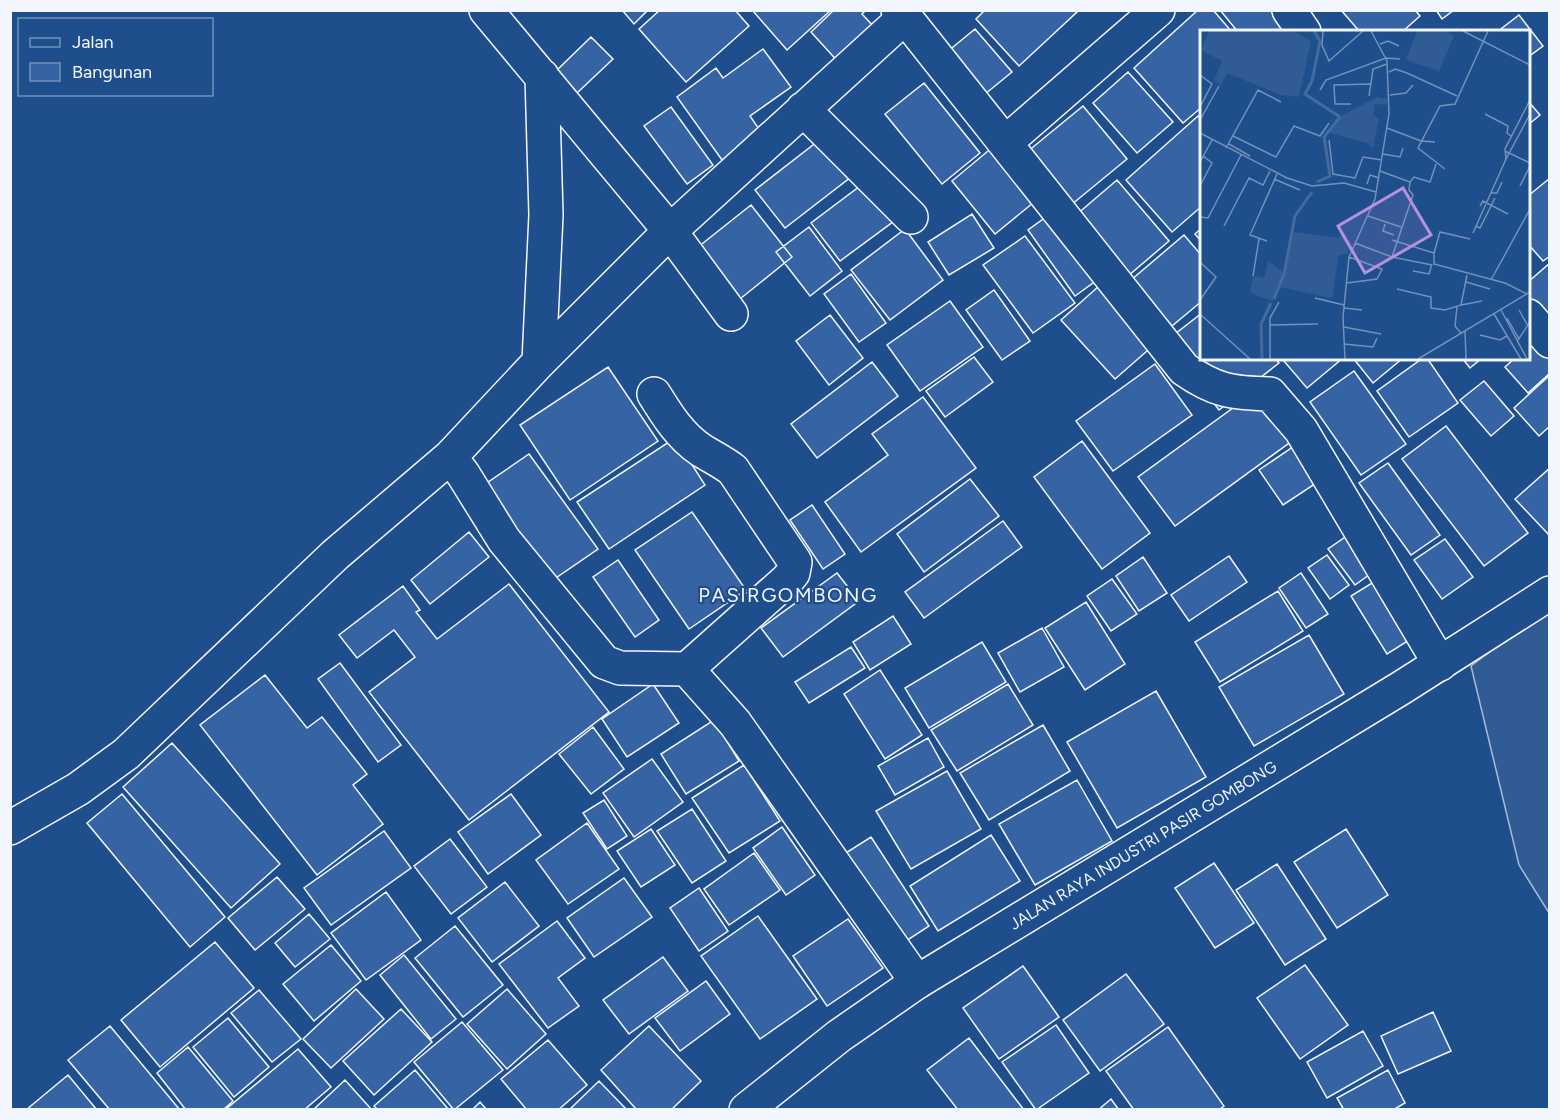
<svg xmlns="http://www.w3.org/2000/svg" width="1560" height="1120" viewBox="0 0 1560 1120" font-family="Figtree,sans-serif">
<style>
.built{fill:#305b95;stroke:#a8bbd7;stroke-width:1.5}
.building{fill:#3563a3;stroke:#f2f6ff;stroke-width:1.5}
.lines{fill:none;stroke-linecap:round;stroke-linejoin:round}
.minor-casing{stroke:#f2f6ff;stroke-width:36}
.secondary-casing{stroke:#f2f6ff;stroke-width:36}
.minor{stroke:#1f4e8c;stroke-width:33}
.secondary{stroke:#1f4e8c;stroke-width:33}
.labels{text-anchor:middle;stroke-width:4.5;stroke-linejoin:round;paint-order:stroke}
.street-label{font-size:16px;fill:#f2f6ff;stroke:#1f4e8c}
.quarter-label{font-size:20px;letter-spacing:1.5px;fill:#f2f6ff;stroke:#1f4e8c}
.inset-river{fill:none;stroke:#446ba0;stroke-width:3}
.inset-road{fill:none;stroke:#7391ba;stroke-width:1.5}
.view{fill:#b691df;fill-opacity:0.15;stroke:#b691df;stroke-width:3}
.inset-edge{fill:none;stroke:#f2f6ff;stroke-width:3}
</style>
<rect width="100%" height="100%" fill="#1f4e8c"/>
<path class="built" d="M 1549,607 L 1549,913 L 1519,865 L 1471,666 Z"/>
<path class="building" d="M 622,10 L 648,10 L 634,24 Z
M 660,10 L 735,10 L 749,26 L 686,82 L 639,29 Z
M 752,10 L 831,10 L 787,50 Z
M 834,10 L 866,10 L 862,14 L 889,43 L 852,77 L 811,32 Z
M 985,10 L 1076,10 L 1077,12 L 1019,66 L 976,19 Z
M 1198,10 L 1213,10 L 1232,32 L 1202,32 L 1202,107 L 1183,123 L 1134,68 Z
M 1220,10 L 1270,10 L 1289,32 L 1238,32 Z
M 1341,10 L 1415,10 L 1420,16 L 1402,32 L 1360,32 Z
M 1436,10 L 1454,10 L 1442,19 Z
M 1519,15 L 1543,46 L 1528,57 L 1528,32 L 1497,32 Z
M 975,29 L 1012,72 L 968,108 L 931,65 Z
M 591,37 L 613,59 L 577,93 L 556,71 Z
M 763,49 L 791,87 L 750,116 L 761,132 L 722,160 L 677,97 L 716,68 L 723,78 Z
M 1128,72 L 1173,122 L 1137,153 L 1093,103 Z
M 924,83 L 980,153 L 942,184 L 885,114 Z
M 1528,101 L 1540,115 L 1528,125 Z
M 1083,106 L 1127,159 L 1071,205 L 1027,152 Z
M 671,107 L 713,165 L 687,184 L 644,126 Z
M 1198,116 L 1202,120 L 1202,206 L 1172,232 L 1126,180 Z
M 831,131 L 860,170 L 785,228 L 755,190 Z
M 1000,141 L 1044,194 L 995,234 L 952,181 Z
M 876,174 L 905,213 L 840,261 L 811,223 Z
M 1550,178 L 1550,256 L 1543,261 L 1528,244 L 1528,196 Z
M 1117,180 L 1169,241 L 1128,276 L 1076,215 Z
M 751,205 L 792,257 L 735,303 L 693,251 Z
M 1057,209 L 1104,275 L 1075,296 L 1028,230 Z
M 972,214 L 994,248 L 949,275 L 928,242 Z
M 809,227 L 842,271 L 810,296 L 776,252 Z
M 1202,228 L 1202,242 L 1195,234 Z
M 905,229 L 943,280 L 890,320 L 851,270 Z
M 1184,235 L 1202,256 L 1202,301 L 1172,326 L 1131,280 Z
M 1025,236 L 1075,303 L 1033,333 L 983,265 Z
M 1550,263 L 1550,320 L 1528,311 L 1528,282 Z
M 851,274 L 886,323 L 859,342 L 824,294 Z
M 1109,277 L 1163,337 L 1115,379 L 1061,320 Z
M 994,290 L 1030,341 L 1002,360 L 966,310 Z
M 950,301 L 983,347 L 920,391 L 887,345 Z
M 1202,313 L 1202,358 L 1275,358 L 1279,363 L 1219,410 L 1166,341 Z
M 830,315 L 863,358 L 829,385 L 796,341 Z
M 1537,339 L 1550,352 L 1550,373 L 1528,393 L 1505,367 L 1515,358 L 1528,358 L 1528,346 Z
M 974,357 L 993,382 L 945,417 L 926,391 Z
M 1284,358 L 1343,358 L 1307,388 L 1283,360 Z
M 1353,358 L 1403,358 L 1373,383 Z
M 1423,358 L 1427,358 L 1458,403 L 1409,437 L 1377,391 Z
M 1462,358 L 1482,358 L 1470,368 Z
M 872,362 L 898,396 L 817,458 L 791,424 Z
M 1155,364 L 1192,415 L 1113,471 L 1076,421 Z
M 608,367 L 658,441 L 570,500 L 520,425 Z
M 1354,371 L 1406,444 L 1361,475 L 1310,402 Z
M 1550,375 L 1550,426 L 1539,436 L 1514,408 Z
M 1484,381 L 1514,416 L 1491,436 L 1460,400 Z
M 1266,384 L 1303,433 L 1175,526 L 1138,477 Z
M 923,397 L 976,468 L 861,552 L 825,502 L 888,455 L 872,434 Z
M 1446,426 L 1528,533 L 1484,566 L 1402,459 Z
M 675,438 L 705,485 L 609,549 L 577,502 Z
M 1306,438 L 1330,474 L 1283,505 L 1259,470 Z
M 1082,441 L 1150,533 L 1102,569 L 1034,477 Z
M 529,454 L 598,549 L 547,584 L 478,489 Z
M 1388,463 L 1440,535 L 1411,555 L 1359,483 Z
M 1550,468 L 1550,536 L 1515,499 Z
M 970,479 L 999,516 L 924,572 L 897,534 Z
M 812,505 L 845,554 L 823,569 L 790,520 Z
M 692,512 L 746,590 L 689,629 L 635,550 Z
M 1003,521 L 1022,547 L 924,618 L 905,592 Z
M 469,532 L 489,557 L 430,604 L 411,580 Z
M 1351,533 L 1377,569 L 1355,585 L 1328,549 Z
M 1445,539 L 1473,577 L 1442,599 L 1414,560 Z
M 1327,555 L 1349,585 L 1330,599 L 1308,568 Z
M 1229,556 L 1247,582 L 1189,621 L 1171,595 Z
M 1143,557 L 1167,593 L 1139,611 L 1116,576 Z
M 618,560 L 659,620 L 635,637 L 593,577 Z
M 837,573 L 859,601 L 783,657 L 761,628 Z
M 1301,573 L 1328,614 L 1306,628 L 1279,588 Z
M 1385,575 L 1422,632 L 1387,654 L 1351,596 Z
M 1112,579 L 1137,614 L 1111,631 L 1087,596 Z
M 509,584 L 609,712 L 469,820 L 369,692 L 415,657 L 394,630 L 357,658 L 339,635 L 403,586 L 420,610 L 416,612 L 437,639 Z
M 1278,591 L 1303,631 L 1220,682 L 1195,642 Z
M 1086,602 L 1125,664 L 1085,690 L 1045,628 Z
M 893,616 L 911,644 L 870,670 L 853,642 Z
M 1042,628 L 1064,667 L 1020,692 L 998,653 Z
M 1309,635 L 1344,694 L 1254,746 L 1219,687 Z
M 982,642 L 1006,682 L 929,728 L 905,688 Z
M 851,647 L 865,668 L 809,703 L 795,682 Z
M 340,663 L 401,745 L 378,762 L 318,679 Z
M 880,670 L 922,735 L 885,759 L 844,694 Z
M 265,675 L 307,728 L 322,717 L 367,774 L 353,785 L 383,824 L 317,875 L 200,725 Z
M 653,684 L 679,723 L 627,757 L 602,719 Z
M 1008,684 L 1033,725 L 957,771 L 931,730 Z
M 1156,691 L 1206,777 L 1117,828 L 1067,742 Z
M 714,720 L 739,761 L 686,794 L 661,754 Z
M 1043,725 L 1070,771 L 989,820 L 960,773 Z
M 593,727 L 624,769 L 591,794 L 559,754 Z
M 928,738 L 944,767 L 895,795 L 878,766 Z
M 172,743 L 280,864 L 231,908 L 123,787 Z
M 652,759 L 683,802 L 634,837 L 603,793 Z
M 744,765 L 780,821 L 729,853 L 692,798 Z
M 947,771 L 981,829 L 911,869 L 876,811 Z
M 1077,780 L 1112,841 L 1035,885 L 999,824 Z
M 122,794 L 225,917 L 190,947 L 87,823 Z
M 511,794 L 541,835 L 488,874 L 458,832 Z
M 604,800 L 627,836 L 607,849 L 583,813 Z
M 692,809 L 726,861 L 692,883 L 657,831 Z
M 587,823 L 619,869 L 568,904 L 536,860 Z
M 782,827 L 815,875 L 786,895 L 753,848 Z
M 651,829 L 675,865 L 641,887 L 617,851 Z
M 1346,829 L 1388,895 L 1337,928 L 1294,862 Z
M 384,831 L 411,868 L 331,925 L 304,888 Z
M 991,835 L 1020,881 L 938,931 L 910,886 Z
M 871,837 L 929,926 L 900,945 L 841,856 Z
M 450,839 L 487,887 L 451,914 L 414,866 Z
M 754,853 L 780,890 L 729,925 L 704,889 Z
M 1214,863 L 1254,923 L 1215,948 L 1175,888 Z
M 1277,864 L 1326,939 L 1285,965 L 1236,890 Z
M 277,877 L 305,909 L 255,950 L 228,918 Z
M 624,878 L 652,917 L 594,957 L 567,918 Z
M 505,882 L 539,926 L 492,962 L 458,918 Z
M 699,888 L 728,931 L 699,951 L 670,908 Z
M 386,892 L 421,940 L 366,980 L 331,933 Z
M 309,914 L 330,939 L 295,967 L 275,943 Z
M 758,916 L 817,999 L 760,1039 L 701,956 Z
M 848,919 L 883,968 L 827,1006 L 793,956 Z
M 557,921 L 585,958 L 558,978 L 579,1006 L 548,1028 L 499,964 Z
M 455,926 L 503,985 L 463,1017 L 415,958 Z
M 215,942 L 254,988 L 160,1067 L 121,1020 Z
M 331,945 L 361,981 L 314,1021 L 283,984 Z
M 404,955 L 456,1019 L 431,1039 L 380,975 Z
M 663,957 L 688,991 L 629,1034 L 603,1000 Z
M 1305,965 L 1348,1025 L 1300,1059 L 1257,998 Z
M 1023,966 L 1059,1017 L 999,1059 L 963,1008 Z
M 1126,974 L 1164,1024 L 1100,1071 L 1063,1020 Z
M 706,981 L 730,1014 L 680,1051 L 655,1018 Z
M 356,989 L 384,1019 L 331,1068 L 303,1039 Z
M 507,989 L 546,1034 L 507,1069 L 467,1024 Z
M 259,990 L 301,1039 L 272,1062 L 231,1013 Z
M 401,1009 L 432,1042 L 374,1095 L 343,1061 Z
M 1433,1012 L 1451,1051 L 1398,1074 L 1381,1036 Z
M 228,1018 L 269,1067 L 234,1097 L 193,1047 Z
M 462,1022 L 503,1070 L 454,1110 L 414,1062 Z
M 1056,1025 L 1089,1073 L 1036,1110 L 1002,1062 Z
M 110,1026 L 180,1110 L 110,1110 L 68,1060 Z
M 649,1026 L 701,1081 L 671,1110 L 637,1110 L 601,1070 Z
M 1168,1027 L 1224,1106 L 1219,1110 L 1134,1110 L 1106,1071 Z
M 1363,1031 L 1383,1066 L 1327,1098 L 1307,1062 Z
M 969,1038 L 1024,1110 L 958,1110 L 927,1070 Z
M 548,1040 L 587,1085 L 558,1110 L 527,1110 L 501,1079 Z
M 188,1047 L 233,1101 L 223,1110 L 186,1110 L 157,1073 Z
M 298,1049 L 331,1087 L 304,1110 L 225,1110 Z
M 415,1070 L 449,1110 L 378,1110 L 374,1106 Z
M 1388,1070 L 1405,1103 L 1393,1110 L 1344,1110 L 1337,1098 Z
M 68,1075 L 97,1110 L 26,1110 Z
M 345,1080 L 372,1110 L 313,1110 Z
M 599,1081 L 627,1110 L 569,1110 Z
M 1111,1099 L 1119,1110 L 1098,1110 Z
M 480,1102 L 487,1110 L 472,1110 Z"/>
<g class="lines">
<g class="minor-casing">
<path id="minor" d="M 486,10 L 670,231 L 731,314
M 1289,10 L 1304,32
M 905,17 L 1184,369 C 1215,391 1232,393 1270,394 L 1301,430 L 1440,664
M 803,109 L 911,217
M 1005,143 L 1158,10
M 1528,316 L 1550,341
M 539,362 L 546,215 L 542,76
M 654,394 C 667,415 680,436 701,450 C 712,457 723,462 733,470 L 795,562 L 793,573 L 787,580 L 687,669
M 450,457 L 463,474 L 504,540 L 604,662 L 620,668 L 687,669 L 735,723 L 917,982
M 10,828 L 78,789 L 126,754 L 335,555 L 450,457 L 539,362 L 670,231 L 905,17 L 898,10"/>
</g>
<g class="secondary-casing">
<g id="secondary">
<path id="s1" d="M 746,1110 L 839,1036 L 917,982 L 1401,688 L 1550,593"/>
</g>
</g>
<use href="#minor" class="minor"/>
<use href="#secondary" class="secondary"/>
</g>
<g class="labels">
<g class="street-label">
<text dy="6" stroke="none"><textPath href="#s1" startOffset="478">JALAN RAYA INDUSTRI PASIR GOMBONG</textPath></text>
</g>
<g class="quarter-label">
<text x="788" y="602">PASIRGOMBONG</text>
</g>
</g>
<g transform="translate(1200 30)">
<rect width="330" height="330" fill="#1f4e8c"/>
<path d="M 9,1 L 93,1 L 111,11 L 99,67 L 81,65 L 27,43 L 21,55 L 14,50 L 22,31 L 1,20 ZM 217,1 L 246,1 L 254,6 L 239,41 L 206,30 ZM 177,67 L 187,69 L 187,75 L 175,74 L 173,86 L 179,88 L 173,119 L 168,113 L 129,103 L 140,87 ZM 94,202 L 139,208 L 140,203 L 152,213 L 148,224 L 139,225 L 132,268 L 79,257 L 73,271 L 50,263 L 53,246 L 64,248 L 68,231 L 84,243 Z" fill="#305b95"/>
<path class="inset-river" d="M 114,1 L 120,11 L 112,51 L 105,64 L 140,87M 117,152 L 130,146 L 124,107 L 140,87M 74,269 L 84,244 L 95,186 L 112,162M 62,328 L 61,294 L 71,273"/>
<path class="inset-road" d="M 123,1 L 122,15 L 129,31 L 163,1M 263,1 L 330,35M 180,14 L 188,11 L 199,16M 189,42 L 195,39 L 207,43 L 257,66M 0,45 L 12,54 L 0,77M 120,60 L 126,50 L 186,28 L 200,29M 190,65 L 206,63 L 213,55M 169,66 L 173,39 L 187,34M 330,70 L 305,119 L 306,129 L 330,84M 151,74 L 135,74 L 134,55 L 170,54M 285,84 L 308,96 L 307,103 L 311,106M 0,90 L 19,56M 187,98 L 221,111 L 235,112M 0,103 L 87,148 L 112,156 L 144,153 L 176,162M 33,106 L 76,127 L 94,96 L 120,106 L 129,93M 129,110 L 133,144 L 155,148 L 163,127 L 182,130M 29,114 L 50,126M 26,118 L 58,60 L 81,72M 305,121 L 330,133M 183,124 L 200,127 L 203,118M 0,132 L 12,110M 245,139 L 218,118 L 240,76 L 255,74 L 288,1M 180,141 L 210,152 L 209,160 L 213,165 L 192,227 L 232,235M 74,149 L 100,160M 210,152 L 214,147 L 230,152 L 236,134M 167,154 L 170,145 L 179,148M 0,156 L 12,133 L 3,126M 320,156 L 330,136M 291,163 L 297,163 L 302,152M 280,176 L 283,171 L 308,184M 168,186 L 201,197M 0,187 L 8,188 L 41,125M 185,194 L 183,201 L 194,205M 24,196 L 49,148 L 63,155 L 70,141M 276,196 L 280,198 L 295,168M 273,203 L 306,129M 192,210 L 234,223 L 234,234 L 305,253 L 327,264M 67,211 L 50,205 L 77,144M 155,213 L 192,227M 234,223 L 240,202 L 270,209M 0,232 L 16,247 L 0,270M 213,241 L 229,244 L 232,234M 53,246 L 59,209M 291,250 L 330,179M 266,252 L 290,259M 147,253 L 177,249 L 182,239 L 149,227M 197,259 L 231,267 L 231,278 L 245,280 L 261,275 L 267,245M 115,268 L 144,275M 261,275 L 282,271M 257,277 L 255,296 L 261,303M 144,278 L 162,280M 301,280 L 327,329M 319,280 L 328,296M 0,284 L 50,329M 294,284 L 321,329M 307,288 L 319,309M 70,295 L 118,294M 144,297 L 181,304M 265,301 L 266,329M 280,305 L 300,310 L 307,306M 318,310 L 330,292M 144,314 L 173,317 L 177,308M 70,329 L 70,288 L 79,272M 145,329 L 143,287 L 149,227 L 175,169 L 189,84 L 187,31 L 171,1M 218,329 L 330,262"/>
<path class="view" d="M 203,158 L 231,205 L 165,243 L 138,196 Z"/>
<rect width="330" height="330" class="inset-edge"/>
</g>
<rect width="1560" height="1120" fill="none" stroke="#f2f6ff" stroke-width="24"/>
<rect x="18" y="18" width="195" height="78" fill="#1f4e8c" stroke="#7391ba" stroke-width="1.5"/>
<rect x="30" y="38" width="30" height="9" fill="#1f4e8c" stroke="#7391ba" stroke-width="1.5"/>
<text x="72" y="48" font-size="18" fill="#f2f6ff">Jalan</text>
<rect x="30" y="63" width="30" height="18" fill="#3563a3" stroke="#7391ba" stroke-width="1.5"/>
<text x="72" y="78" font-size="18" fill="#f2f6ff">Bangunan</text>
</svg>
